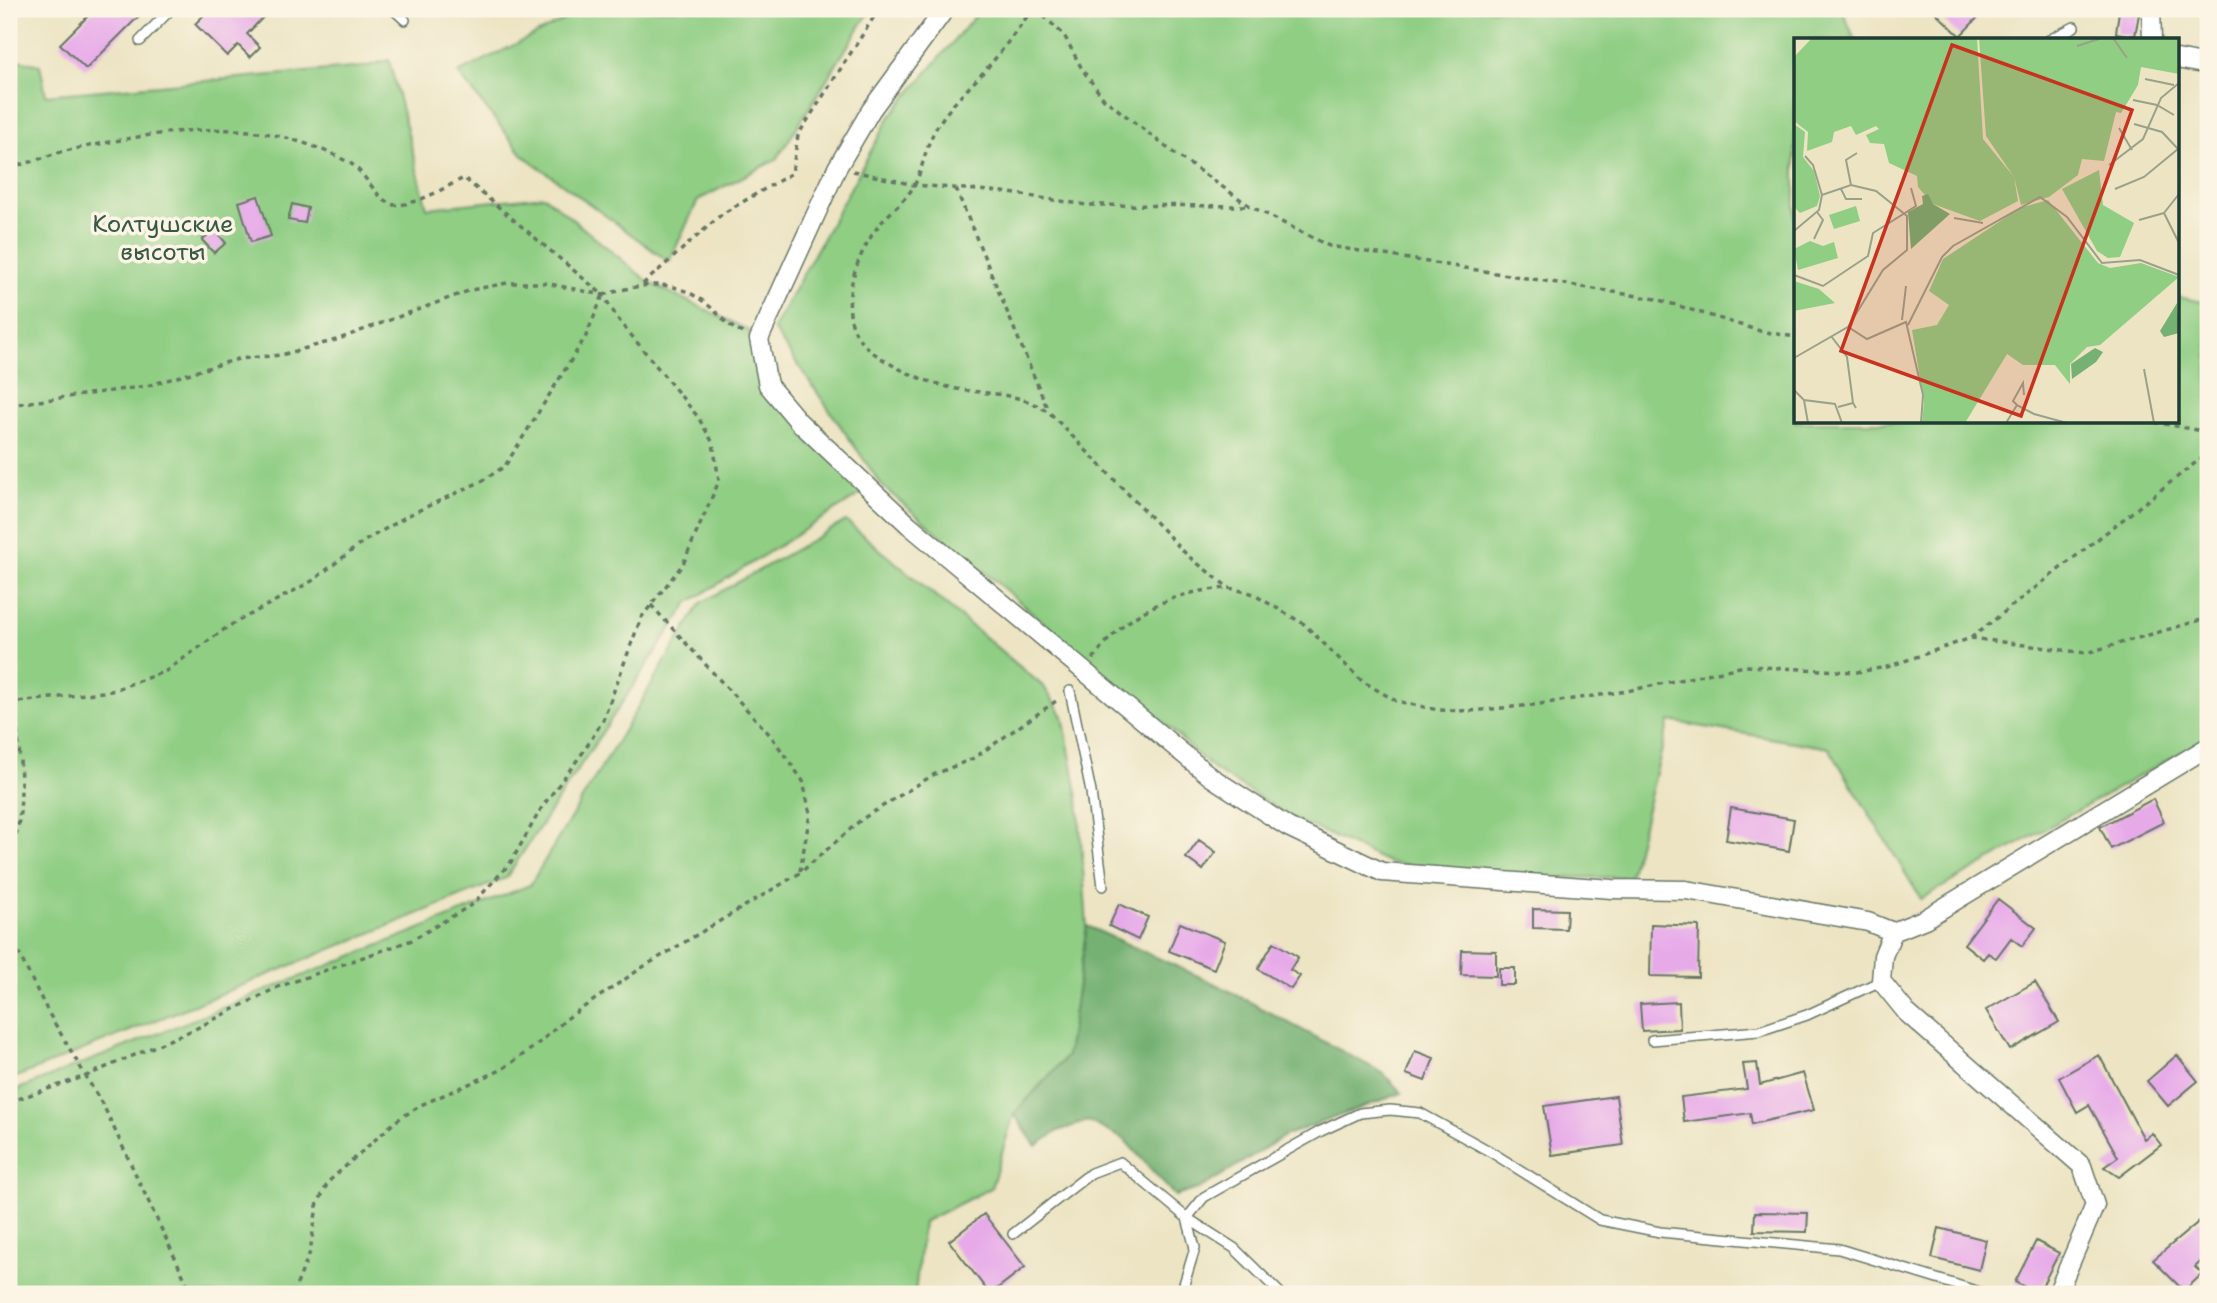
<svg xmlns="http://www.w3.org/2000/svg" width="2217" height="1303" viewBox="0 0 2217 1303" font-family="'Shantell Sans',sans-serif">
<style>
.green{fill:#90ce84;stroke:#58865c;stroke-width:2}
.forest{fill:#74b172;stroke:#4a7753;stroke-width:2}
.building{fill:#e7aae9}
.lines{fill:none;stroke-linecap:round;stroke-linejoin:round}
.lane-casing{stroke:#677766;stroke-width:12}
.street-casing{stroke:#677766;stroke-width:21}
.path{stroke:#677766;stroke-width:3.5;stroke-dasharray:5 5;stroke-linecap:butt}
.lane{stroke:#fff;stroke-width:9}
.street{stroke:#fff;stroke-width:18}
.labels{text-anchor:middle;stroke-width:7;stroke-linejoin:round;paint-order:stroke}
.park-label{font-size:24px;fill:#365a44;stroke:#fcf5e5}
.inset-road{fill:none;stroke:#9aa18a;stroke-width:2}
.view{fill:#c8321e;fill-opacity:0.15;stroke:#c8321e;stroke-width:3.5}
.inset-edge{fill:none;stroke:#1f3d34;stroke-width:3.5}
</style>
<rect width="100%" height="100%" fill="#fcf5e5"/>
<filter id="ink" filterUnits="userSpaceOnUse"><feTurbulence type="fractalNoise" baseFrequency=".0143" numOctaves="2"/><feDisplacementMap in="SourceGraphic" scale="14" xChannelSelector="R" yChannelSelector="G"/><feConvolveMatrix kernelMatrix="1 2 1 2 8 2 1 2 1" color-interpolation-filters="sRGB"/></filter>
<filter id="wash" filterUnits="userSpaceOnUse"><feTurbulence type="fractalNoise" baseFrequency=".00686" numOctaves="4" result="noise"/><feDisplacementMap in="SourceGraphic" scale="28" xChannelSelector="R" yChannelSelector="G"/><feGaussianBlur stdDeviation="1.57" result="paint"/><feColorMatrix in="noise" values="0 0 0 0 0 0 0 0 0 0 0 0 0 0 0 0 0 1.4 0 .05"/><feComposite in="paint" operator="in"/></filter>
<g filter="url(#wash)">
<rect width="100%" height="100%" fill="#ece4c3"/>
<path class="green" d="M 586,9 L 871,9 L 777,159 L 698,200 L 669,262 L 524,156 L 458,73 Z
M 981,9 L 1842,9 L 1855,40 L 1795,40 L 1795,422 L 2177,422 L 2177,297 L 2208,303 L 2208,737 L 1921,899 L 1829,748 L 1669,721 L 1630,877 L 1530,878 L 1390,863 L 1293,818 L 1213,769 L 1172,730 L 883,487 L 773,329 L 890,116 Z
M 9,58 L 40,65 L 46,95 L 364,67 L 389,60 L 427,208 L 544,196 L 650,283 L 748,330 L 773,393 L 864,492 L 688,603 L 506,878 L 9,1080 Z
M 846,521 L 1044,687 L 1063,716 L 1078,798 L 1087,926 L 1067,1056 L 1014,1114 L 991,1188 L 923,1222 L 915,1294 L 9,1294 L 9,1093 L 530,885 L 701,603 Z"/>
<path class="forest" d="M 1087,926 L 1220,986 L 1383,1073 L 1402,1093 L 1286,1135 L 1201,1188 L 1175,1196 L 1124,1139 L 1088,1121 L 1058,1131 L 1036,1146 L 1014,1114 L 1067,1056 Z"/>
<g id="blocks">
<path class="building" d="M 95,9 L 146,9 L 86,69 L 60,44 Z
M 210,9 L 219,9 L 225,15 L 231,9 L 271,9 L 247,34 L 260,47 L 250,57 L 238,45 L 227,56 L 195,24 Z
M 1932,9 L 1986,9 L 1960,36 Z
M 2119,11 L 2139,14 L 2135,36 L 2116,33 Z
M 258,196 L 271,236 L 251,242 L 239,202 Z
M 292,204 L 308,208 L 305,223 L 288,220 Z
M 214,229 L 226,243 L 214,253 L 202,240 Z
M 2153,799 L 2164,822 L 2111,849 L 2100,827 Z
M 1731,808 L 1794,819 L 1789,851 L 1726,840 Z
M 1199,840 L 1216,852 L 1203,870 L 1186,858 Z
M 1998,899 L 2036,928 L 2022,946 L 2011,938 L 1996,958 L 1988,953 L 1983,959 L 1964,944 Z
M 1119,904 L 1148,917 L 1138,940 L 1109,926 Z
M 1533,909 L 1567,910 L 1566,929 L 1533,928 Z
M 1180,923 L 1225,941 L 1214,969 L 1169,951 Z
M 1651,924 L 1699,926 L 1698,977 L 1650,976 Z
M 1274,942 L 1298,957 L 1290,970 L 1300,976 L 1291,989 L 1258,969 Z
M 1462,950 L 1496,951 L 1496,976 L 1461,975 Z
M 1499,968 L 1515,968 L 1515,985 L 1499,985 Z
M 2035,982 L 2059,1022 L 2010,1050 L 1986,1010 Z
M 1679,1002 L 1680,1029 L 1642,1031 L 1640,1004 Z
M 1415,1051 L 1434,1058 L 1425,1081 L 1406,1074 Z
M 2099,1055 L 2144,1139 L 2152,1133 L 2161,1145 L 2119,1177 L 2104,1167 L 2118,1157 L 2089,1105 L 2077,1112 L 2059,1078 Z
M 2177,1055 L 2198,1081 L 2168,1106 L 2147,1081 Z
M 1757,1063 L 1760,1085 L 1803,1073 L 1814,1110 L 1752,1124 L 1750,1113 L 1684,1122 L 1681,1097 L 1747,1089 L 1743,1064 Z
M 1616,1096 L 1623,1145 L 1552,1155 L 1544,1106 Z
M 1755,1212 L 1808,1213 L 1807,1232 L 1754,1231 Z
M 984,1214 L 1025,1267 L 990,1294 L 949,1241 Z
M 2208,1214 L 2208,1255 L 2195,1267 L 2202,1274 L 2184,1291 L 2153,1260 Z
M 1939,1228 L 1986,1240 L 1979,1270 L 1932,1258 Z
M 2036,1241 L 2059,1253 L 2038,1294 L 2015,1282 Z"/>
</g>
</g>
<g filter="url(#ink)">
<use href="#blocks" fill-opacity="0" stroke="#677766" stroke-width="2"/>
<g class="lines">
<g class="lane-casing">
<path id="lane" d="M 393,9 L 405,20
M 2049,40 L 2074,27
M 140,41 L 171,9
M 1070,691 L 1091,792 L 1103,886
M 1652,1040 L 1759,1031 L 1807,1015 L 1881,981
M 1013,1234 L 1091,1173 L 1120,1162 L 1187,1218 L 1234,1248 L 1281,1294
M 1181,1294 L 1195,1248 L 1187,1218 L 1204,1197 L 1321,1131 L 1360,1113 L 1390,1110 L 1420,1113 L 1491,1152 L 1600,1220 L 1660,1232 L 1839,1249 L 1986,1294"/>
</g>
<g class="street-casing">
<path id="street" d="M 945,9 L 871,110 L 837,168 L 759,339 L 768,385 L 799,422 L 909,525 L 1211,777 L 1288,827 L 1382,872 L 1612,889 L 1686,890 L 1868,922 L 1893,932
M 2151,9 L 2152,40
M 2177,59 L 2208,65
M 2057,1294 L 2095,1205 L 2082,1166 L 1907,1013 L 1881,981 L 1883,956 L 1893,932 L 1925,919 L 2208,747"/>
</g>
<path class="path" d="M 1033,9 C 1018,28 1004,49 987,68 C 969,89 946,108 933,134 C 925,149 923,168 915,184 C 907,199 891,211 880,224 C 855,255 831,319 870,350 C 894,369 927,383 957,389 C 992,395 1017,392 1049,412 L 1188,556 L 1229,588 L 1251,593 L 1304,624 L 1362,681 L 1396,701 L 1438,710 L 1471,711 L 1533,705 L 1627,691 L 1745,666 L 1857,672 L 1887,667 L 1971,638 L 2086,653 L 2208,618
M 1036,9 L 1064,35 L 1082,69 L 1103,98 L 1175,154 L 1250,206 L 1329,246 L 1656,299 L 1760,331 L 1795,337
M 9,165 C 29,166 45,155 65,151 C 124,139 188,125 249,131 C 282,134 321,147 350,163 C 366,173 379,204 395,205 C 418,205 445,187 464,178 L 603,295 C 643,284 672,276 708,305 C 721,315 727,327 743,333
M 853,171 L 914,185 L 1003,192 L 1086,205 L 1248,206
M 956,189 L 1048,410
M 643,284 L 722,214 L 792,173 L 798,135 L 879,9
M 9,405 L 147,386 L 238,359 L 281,355 L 336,340 L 471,290 L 507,283 L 545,283 L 603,295 L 618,319 L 698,417 L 713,443 L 719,481 L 683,564 L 641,618 L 603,720 L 584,751 L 542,807 L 511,862 L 473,904 L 412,940 L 278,987 L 197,1028 L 86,1076 L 9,1102
M 2154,422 L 2208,432
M 651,605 L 771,736 L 803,781 L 810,814 L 800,871
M 1971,638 L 2208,453
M 1093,659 C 1126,612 1173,591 1229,588
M 9,703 L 111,691 L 166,671 L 229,626 L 312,581 L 363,542 L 409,515 L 482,481 L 505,466 L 586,336 L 603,295
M 9,854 C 29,816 19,745 14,703
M 9,934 L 48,1012 L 105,1109 L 192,1294
M 293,1294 L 310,1252 L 317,1206 L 328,1182 L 396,1121 L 421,1105 L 501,1070 L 534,1047 L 569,1017 L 643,967 L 800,873 L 862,819 L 933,775 L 974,758 L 1059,699"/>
<use href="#lane" class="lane"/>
<use href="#street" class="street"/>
</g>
</g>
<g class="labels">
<g class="park-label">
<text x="163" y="232">Колтушские<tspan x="163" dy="28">высоты</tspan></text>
</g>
</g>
<g transform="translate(1794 38)">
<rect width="385" height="385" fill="#ece4c3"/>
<path d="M 18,0 L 183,0 L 189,101 L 220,139 L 192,98 L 185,0 L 385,0 L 385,36 L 347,29 L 344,47 L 327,75 L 322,74 L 310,123 L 288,121 L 284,137 L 255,159 L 227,167 L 220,139 L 224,163 L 186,183 L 139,166 L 124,149 L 123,138 L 95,125 L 90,106 L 76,105 L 72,97 L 85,91 L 82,88 L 62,97 L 57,88 L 40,94 L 38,104 L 13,113 L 14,94 L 0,83 L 0,19 ZM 0,86 L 11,94 L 9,119 L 20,133 L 26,158 L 23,168 L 6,175 L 0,169 ZM 305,132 L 309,167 L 340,185 L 326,219 L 314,220 L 303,213 L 268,151 ZM 254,162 L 304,225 L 316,230 L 347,225 L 385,239 L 306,307 L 293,309 L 276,326 L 276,346 L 261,327 L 229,327 L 213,316 L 171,385 L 128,385 L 130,364 L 118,292 L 143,287 L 155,267 L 135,253 L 149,221 L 226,170 ZM 62,168 L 66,183 L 40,191 L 35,177 ZM 16,203 L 29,208 L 40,204 L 44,220 L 4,232 L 0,211 ZM 0,243 L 25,251 L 41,265 L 0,273 Z" fill="#90ce84"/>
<path d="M 134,156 L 139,166 L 156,176 L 117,211 L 114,174 L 129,166 L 128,158 ZM 383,265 L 385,295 L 370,299 L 366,293 ZM 301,310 L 309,314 L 302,324 L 278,341 L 277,326 Z" fill="#74b172"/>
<path class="inset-road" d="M 319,0 L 333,20M 283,8 L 308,0M 351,41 L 380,47M 339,62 L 363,67 L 380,77M 340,86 L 368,94 L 385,112M 325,90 L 338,112M 11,118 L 19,127 L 28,157 L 57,147 L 82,153 L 113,178 L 113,212 L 89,232 L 54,289M 315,127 L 349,101 L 367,60 L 385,45M 57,147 L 52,122 L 63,115M 47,151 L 52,161 L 68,161M 321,151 L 350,139 L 384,111M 385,156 L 370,175 L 385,205M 160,180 L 189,185M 345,182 L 370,175M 0,193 L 25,172 L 28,157M 20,201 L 29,182 L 23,174M 0,237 L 29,248 L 74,218 L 79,195 L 122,168 L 117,150M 108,282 L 112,248M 114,287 L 148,219 L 159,208 L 246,159 L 273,179 L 308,225 L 346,222 L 385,237M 37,298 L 53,319 L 59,365M 0,320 L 54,289 L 73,301 L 112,284 L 129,357 L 127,385M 350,331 L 360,385M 0,352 L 10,362 L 41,366 L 48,385M 10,362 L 14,385M 223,367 L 219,363 L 229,345 L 230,357M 44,369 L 59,365 L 62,370M 212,385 L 223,367 L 240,376 L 273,385"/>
<path class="view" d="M 158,7 L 338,72 L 227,378 L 47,313 Z"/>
<rect width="385" height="385" class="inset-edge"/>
</g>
<rect width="2217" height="1303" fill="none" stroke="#fcf5e5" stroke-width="35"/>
</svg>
